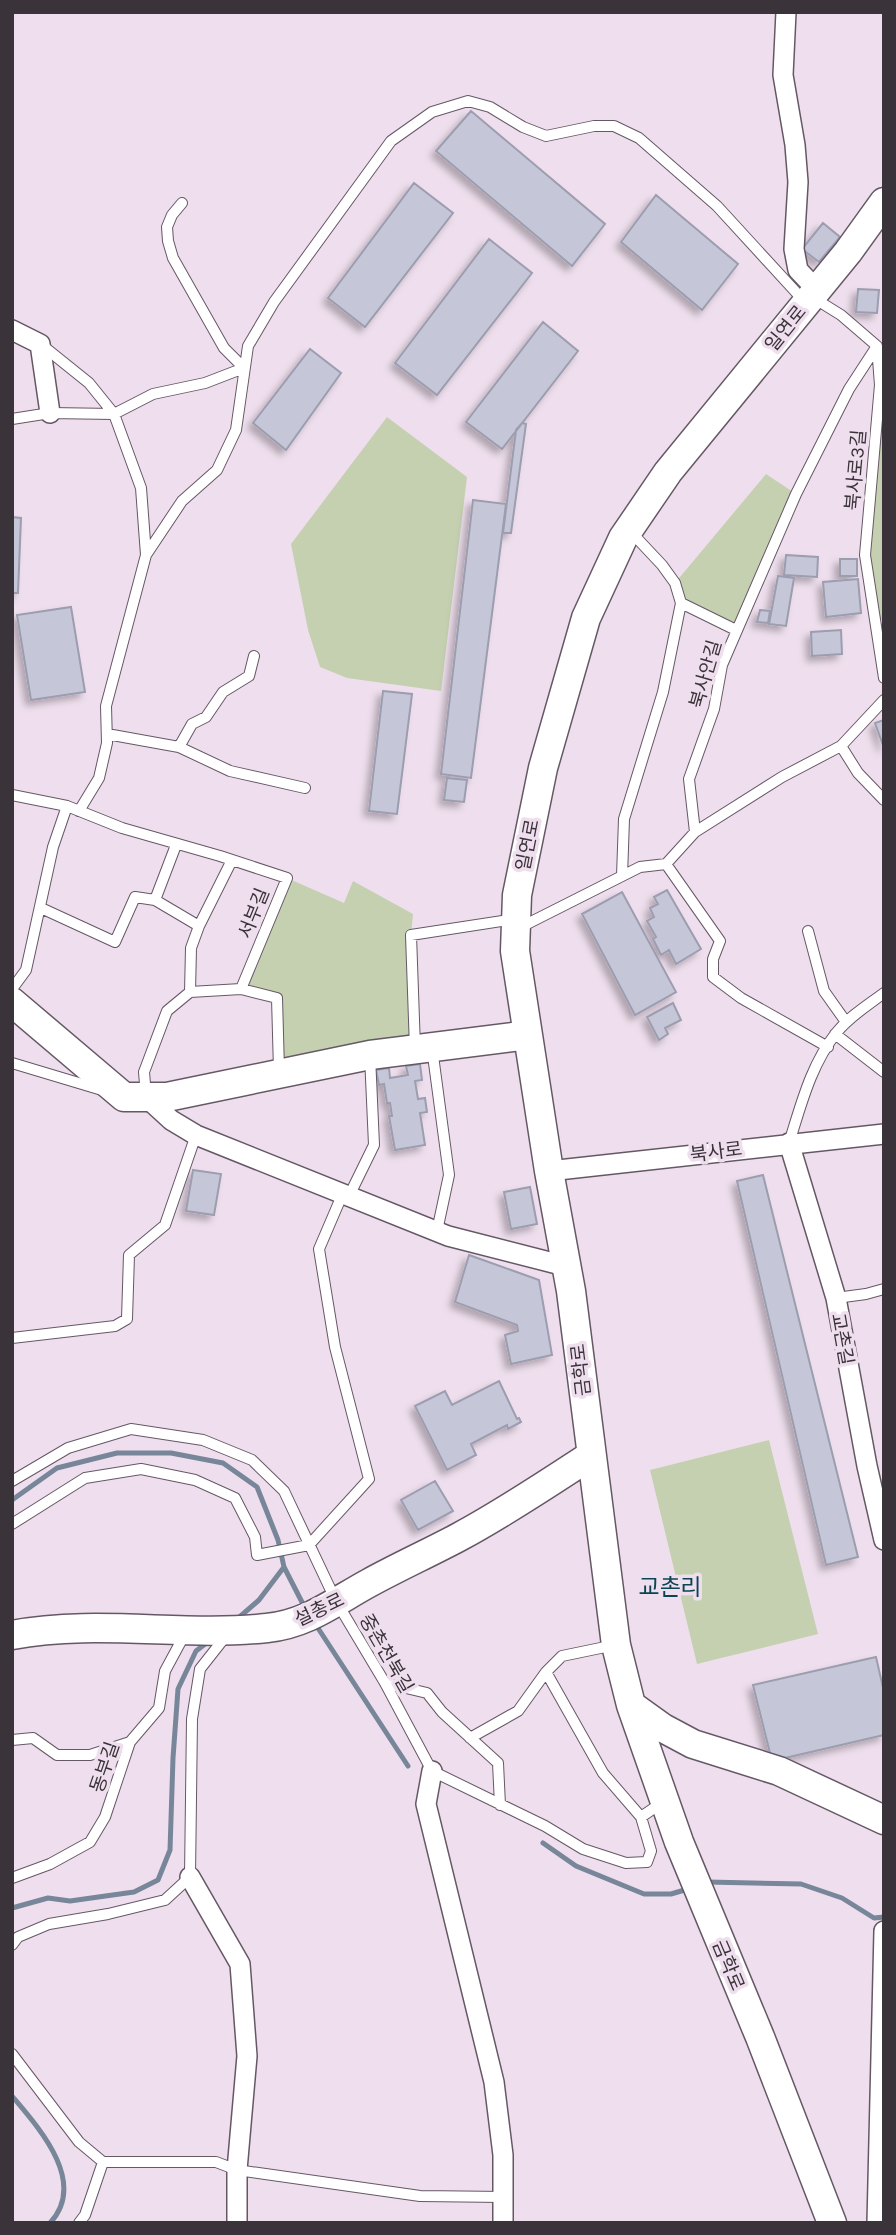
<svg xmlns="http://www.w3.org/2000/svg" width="896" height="2235" viewBox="0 0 896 2235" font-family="Karla,'Noto Sans KR',sans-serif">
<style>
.green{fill:#c5d0b1}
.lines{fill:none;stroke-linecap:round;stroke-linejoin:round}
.stream{stroke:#78869a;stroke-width:5}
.building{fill:#c6c6d9;stroke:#9d9db0;stroke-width:2;filter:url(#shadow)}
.lane-casing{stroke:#655865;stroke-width:12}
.street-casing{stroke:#655865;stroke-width:22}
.secondary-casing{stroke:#655865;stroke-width:31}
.lane{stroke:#fff;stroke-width:10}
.street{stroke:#fff;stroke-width:19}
.secondary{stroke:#fff;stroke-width:28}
.labels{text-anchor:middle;stroke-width:7;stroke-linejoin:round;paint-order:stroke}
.street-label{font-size:19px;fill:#3a343a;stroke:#efdfee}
.quarter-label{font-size:23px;fill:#0b4453;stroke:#efdfee}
</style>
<defs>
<filter id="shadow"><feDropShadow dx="-5" dy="5" stdDeviation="3.5" flood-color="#0004"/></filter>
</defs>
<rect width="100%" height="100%" fill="#efdfee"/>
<path class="green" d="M 880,385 L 884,425 L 884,619 L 876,621 L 867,576 Z
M 387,417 L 467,477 L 441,691 L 347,678 L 320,667 L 308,630 L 291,544 Z
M 766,474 L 796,494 L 736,630 L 681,603 L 675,583 Z
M 287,878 L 344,903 L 353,881 L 413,914 L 411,935 L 415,1050 L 279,1073 L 277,999 L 241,989 Z
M 769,1440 L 818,1634 L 697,1664 L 650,1470 Z"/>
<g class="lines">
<path class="stream" d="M 12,1500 L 57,1468 L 117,1453 L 171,1453 L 223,1463 L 257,1487 L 278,1540 L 284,1567 L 259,1600 L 236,1620
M 284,1567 L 305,1608
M 314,1622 L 408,1766
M 543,1843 L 576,1866 L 644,1894 L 671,1894 L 688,1889
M 707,1882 L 801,1884 L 842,1898 L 874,1918 L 884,1917
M 12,1908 L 48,1898 L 70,1901 L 134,1892 L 158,1880 L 170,1850 L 173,1758 L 178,1689 L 196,1651 L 209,1641
M 12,2096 C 39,2128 88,2182 50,2223"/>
</g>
<path class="building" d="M 471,111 L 605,224 L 572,266 L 436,151 Z
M 414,183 L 453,213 L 365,327 L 328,298 Z
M 656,195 L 738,264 L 702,310 L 621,242 Z
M 823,223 L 840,237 L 819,262 L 802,249 Z
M 489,239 L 532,273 L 437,395 L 395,363 Z
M 858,289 L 879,290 L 877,313 L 856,312 Z
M 543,322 L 578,351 L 502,449 L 466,422 Z
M 310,349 L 341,373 L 286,450 L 253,423 Z
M 522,423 L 526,424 L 511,533 L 503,533 L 516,430 Z
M 473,500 L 506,504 L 471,778 L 441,774 Z
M 12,517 L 21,518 L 18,593 L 12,593 Z
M 786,555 L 818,557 L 817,577 L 784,575 Z
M 840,559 L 857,559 L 857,576 L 840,576 Z
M 778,576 L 794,578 L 786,626 L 769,624 Z
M 858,579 L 861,613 L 826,617 L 823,582 Z
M 71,607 L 85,692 L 31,700 L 17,615 Z
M 760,610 L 770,611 L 768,623 L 757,622 Z
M 841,630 L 842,654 L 812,656 L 811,632 Z
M 383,691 L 412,694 L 397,814 L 369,811 Z
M 884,720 L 884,748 L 875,723 Z
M 447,778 L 467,780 L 464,802 L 444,800 Z
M 667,890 L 701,949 L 676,964 L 669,950 L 661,955 L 653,939 L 656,937 L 647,921 L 654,917 L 650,908 L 658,904 L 654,897 Z
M 622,892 L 676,992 L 635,1015 L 582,914 Z
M 673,1003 L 681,1020 L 665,1028 L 668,1034 L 659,1040 L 647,1017 Z
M 420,1064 L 422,1080 L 415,1081 L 418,1099 L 425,1098 L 427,1112 L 420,1113 L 425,1145 L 395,1150 L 389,1116 L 392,1116 L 390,1103 L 387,1103 L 384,1084 L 379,1085 L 376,1070 L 389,1068 L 390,1078 L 408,1075 L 406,1066 Z
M 193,1170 L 221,1174 L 214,1215 L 186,1211 Z
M 763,1175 L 858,1557 L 826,1565 L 737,1181 Z
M 530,1187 L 537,1224 L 511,1229 L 504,1192 Z
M 469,1255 L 539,1280 L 552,1355 L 511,1364 L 505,1335 L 518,1331 L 517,1325 L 455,1302 Z
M 499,1381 L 517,1419 L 519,1418 L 521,1422 L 508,1429 L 507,1425 L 471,1444 L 476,1455 L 447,1470 L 415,1406 L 445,1391 L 452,1405 Z
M 435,1481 L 453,1511 L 418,1530 L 401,1500 Z
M 876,1657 L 884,1692 L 884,1735 L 772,1761 L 753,1685 Z"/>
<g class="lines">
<g class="lane-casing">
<path id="lane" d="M 812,297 L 841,315 L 877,346 L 880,385 L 865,555 L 884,678
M 43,346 L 89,383 L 114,414 L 141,488 L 146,555
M 12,419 L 50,413 L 114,414 L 153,394 L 205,383 L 244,368 L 224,348 L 173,258 L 168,241 L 167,227 L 172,215 L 182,203
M 681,603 L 736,630
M 884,700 L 841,746 L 858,773 L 884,800
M 107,734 L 179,747 L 230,771 L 305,788
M 179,747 L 192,724 L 206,717 L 223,692 L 249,676 L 254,656
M 12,795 L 67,806 L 122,828 L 220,856 L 287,878 L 241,989 L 190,992 L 167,1011 L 144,1072 L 146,1096
M 79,811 L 99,778 L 107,743 L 106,706 L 146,555 L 182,501 L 217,470 L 236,430 L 248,346 L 274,302 L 391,141 L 432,112 L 468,101 L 490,107 L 523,127 L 546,136 L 594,126 L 614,126 L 639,138 L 717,206 L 805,302
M 695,832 L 689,779 L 714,709 L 722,665 L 796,494 L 849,389 L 877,346
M 666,864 L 720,941 L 713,959 L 713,977 L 741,998 L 828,1047
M 622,876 L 624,819 L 663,692 L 681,603 L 675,583 L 662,565 L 631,532
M 155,900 L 199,926
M 41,908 L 115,942 L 135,897 L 155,900 L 176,845
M 519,928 L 640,867 L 666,864 L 695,832 L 782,777 L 841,746
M 808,931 L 824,991 L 846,1022
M 12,989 L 26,970 L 53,847 L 67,806
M 241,989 L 277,998 L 279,1070
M 190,992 L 191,948 L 199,926 L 232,860
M 835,1034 L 884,1072
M 415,1048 L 411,935 L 515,919
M 432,1048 L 449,1175 L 437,1231
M 12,1063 L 102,1090
M 789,1143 C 801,1105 811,1064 837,1032 C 850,1016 868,1005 884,993
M 349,1196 L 374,1145 L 370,1056
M 836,1298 L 866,1294 L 884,1289
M 12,1338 L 115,1326 L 127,1319 L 129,1255 L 165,1225 L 196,1135
M 12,1481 L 68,1448 L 131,1429 L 203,1440 L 252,1460 L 284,1491 L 336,1601 L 385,1683 L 432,1771 L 545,1826 L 583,1849 L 626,1863 L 647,1862 L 651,1851 L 641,1817
M 12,1524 L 85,1478 L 141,1469 L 195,1480 L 235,1498 L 255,1537 L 257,1555 L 309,1545 L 369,1479 L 335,1347 L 319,1249 L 343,1193
M 546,1672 L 562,1656 L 615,1645
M 385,1683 L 427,1693 L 442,1712 L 498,1763 L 500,1805
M 470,1738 L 518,1711 L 546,1672 L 603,1773 L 641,1817 L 663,1802
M 12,1740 L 33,1738 L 57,1755 L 90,1755 L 130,1742
M 12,1878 L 50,1864 L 90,1842 L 105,1817 L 130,1742 L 159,1708 L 165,1671 L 186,1632
M 12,1945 L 18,1937 L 49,1924 L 108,1914 L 165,1900 L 190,1877 L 192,1719 L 200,1669 L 226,1636
M 12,2054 L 79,2142 L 103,2162 L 85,2215 L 79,2223
M 103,2162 L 216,2162 L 237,2170 L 420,2196 L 504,2197"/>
</g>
<g class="street-casing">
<path id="street" d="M 786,12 L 783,75 L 795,145 L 798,182 L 794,249 L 798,270 L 817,290
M 12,330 L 40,344 L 50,413
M 147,1098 L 171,1120 L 196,1135 L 448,1236 L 565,1266
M 789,1143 L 836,1298 L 867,1466 L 884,1540
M 549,1171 L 884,1134
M 432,1771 L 426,1804 L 494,2082 L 503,2155 L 503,2223
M 190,1877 L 240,1964 L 247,2056 L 237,2170 L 237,2223
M 877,2223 L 884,1931"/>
</g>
<g class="secondary-casing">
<path id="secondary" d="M 884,202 L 848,252 L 668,472 L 623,538 L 586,618 L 543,768 L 517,895 L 515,951 L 549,1171 L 571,1291 L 616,1645 L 631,1705 L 663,1728 L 693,1744 L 779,1771 L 884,1820
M 12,1002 L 124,1097 L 167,1097 L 370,1055 L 528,1035
M 12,1635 C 96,1619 183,1637 267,1628 C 307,1624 334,1602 369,1583 C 398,1567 429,1553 459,1537 C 504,1513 547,1484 590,1456
M 631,1705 L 679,1842 L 760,2037 L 832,2223"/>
</g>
<use href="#lane" class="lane"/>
<use href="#street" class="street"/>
<use href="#secondary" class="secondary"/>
</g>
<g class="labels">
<g class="street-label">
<text transform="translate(785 328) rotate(-51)" y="7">일연로</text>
<text transform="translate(855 470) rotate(-85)" y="7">북사로3길</text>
<text transform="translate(705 674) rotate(-74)" y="7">북사안길</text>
<text transform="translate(527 845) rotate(-79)" y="7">일연로</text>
<text transform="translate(253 913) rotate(-68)" y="7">서부길</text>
<text transform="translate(716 1151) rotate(-7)" y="7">북사로</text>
<text transform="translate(843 1339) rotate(80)" y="7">교촌길</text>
<text transform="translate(580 1370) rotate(-97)" y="7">금학로</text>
<text transform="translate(319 1609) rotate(-26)" y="7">설총로</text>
<text transform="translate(387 1653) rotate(60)" y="7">중촌천북길</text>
<text transform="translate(104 1767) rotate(-71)" y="7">동부길</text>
<text transform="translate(729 1965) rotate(67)" y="7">금학로</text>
</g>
<g class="quarter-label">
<text x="670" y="1595">교촌리</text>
</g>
</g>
<rect width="896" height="2235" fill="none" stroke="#3a343a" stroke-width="28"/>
</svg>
